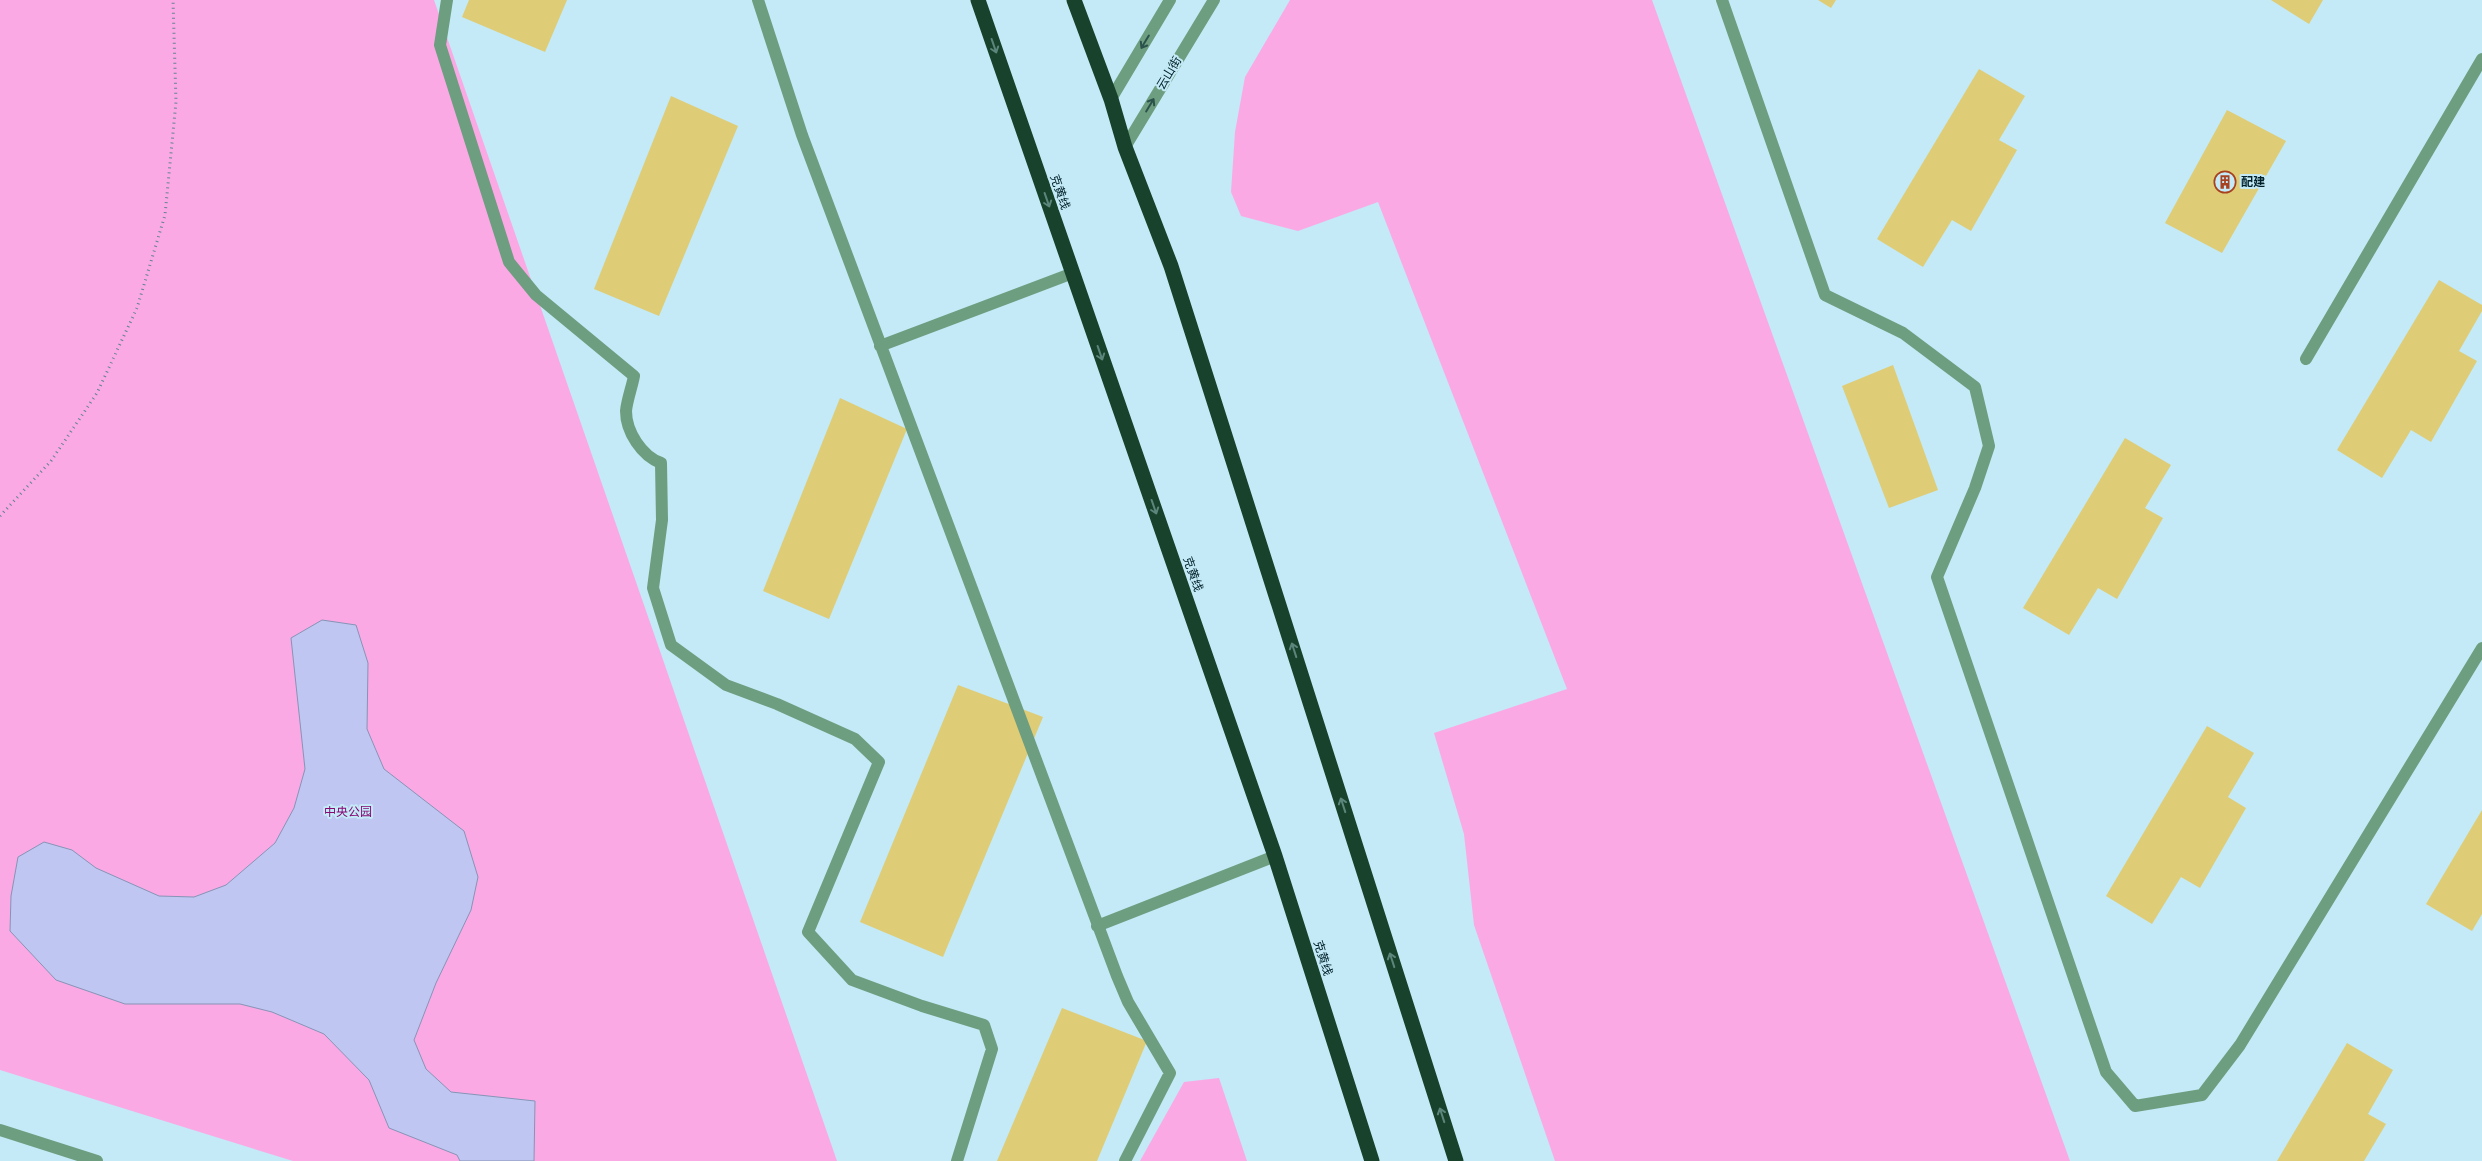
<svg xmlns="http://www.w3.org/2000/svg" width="2482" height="1161" viewBox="0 0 2482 1161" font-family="Helvetica,'Noto Sans SC',sans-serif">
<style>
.green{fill:#fba9e5}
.water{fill:#bfc6f2;stroke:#8694b6}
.building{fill:#dfcc76}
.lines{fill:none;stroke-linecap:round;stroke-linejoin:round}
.path{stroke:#60848e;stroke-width:3;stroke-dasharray:1 4;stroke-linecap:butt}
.minor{stroke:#6d9e80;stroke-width:12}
.highway{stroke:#18422b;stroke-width:15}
.oneway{stroke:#2c524c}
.oneway2{stroke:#5c857c}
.labels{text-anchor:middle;stroke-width:4;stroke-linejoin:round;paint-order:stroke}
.street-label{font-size:12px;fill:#002029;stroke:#c3eaf6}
.poi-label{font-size:12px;font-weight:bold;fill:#002029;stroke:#c3eaf6;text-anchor:start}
.park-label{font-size:12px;fill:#880773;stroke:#c3eaf6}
</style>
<rect width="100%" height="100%" fill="#c3eaf6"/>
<path class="green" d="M 0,0 L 434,0 L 837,1161 L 293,1161 L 0,1070 Z
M 1290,0 L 1652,0 L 2070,1161 L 1555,1161 L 1474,925 L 1464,834 L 1434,733 L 1567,689 L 1378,202 L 1298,231 L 1241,216 L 1231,192 L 1235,132 L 1245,77 Z
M 1219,1078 L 1247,1161 L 1140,1161 L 1184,1082 Z"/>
<path class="water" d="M 322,620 L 356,625 L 368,663 L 367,729 L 384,769 L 464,831 L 478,877 L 471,910 L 436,983 L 414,1040 L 426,1069 L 451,1092 L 535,1101 L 534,1161 L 460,1161 L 457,1155 L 389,1128 L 369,1080 L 324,1034 L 272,1012 L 240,1004 L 125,1004 L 56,980 L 10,931 L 11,896 L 18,857 L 44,842 L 72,850 L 96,868 L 159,896 L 194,897 L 226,885 L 275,843 L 294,808 L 305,769 L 291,638 Z"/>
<path class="building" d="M 469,0 L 567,0 L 545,52 L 462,17 Z
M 1818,0 L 1836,0 L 1831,8 Z
M 2271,0 L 2323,0 L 2309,24 Z
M 1979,69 L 2025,96 L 1999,140 L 2017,150 L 1971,231 L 1952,220 L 1923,267 L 1877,239 Z
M 671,96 L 738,126 L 659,316 L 594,289 Z
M 2227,110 L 2286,141 L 2222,253 L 2165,223 Z
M 2439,280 L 2482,305 L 2482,311 L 2459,351 L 2477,361 L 2431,442 L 2411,430 L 2382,478 L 2337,450 Z
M 1893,365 L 1938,490 L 1889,508 L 1842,386 Z
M 840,398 L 907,429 L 829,619 L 763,591 Z
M 2125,438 L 2171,465 L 2145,508 L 2163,518 L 2117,599 L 2098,588 L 2069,635 L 2023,608 Z
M 958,685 L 1043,717 L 943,957 L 860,922 Z
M 2207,726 L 2254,753 L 2228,797 L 2246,808 L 2200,888 L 2181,877 L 2152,924 L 2106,896 Z
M 2482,810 L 2482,914 L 2472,931 L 2426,904 Z
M 1062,1008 L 1147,1041 L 1097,1161 L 997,1161 Z
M 2347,1043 L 2393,1070 L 2368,1114 L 2386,1124 L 2364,1161 L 2277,1161 Z"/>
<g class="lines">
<path class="path" d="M 0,516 L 51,461 L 97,393 L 137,308 L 165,215 L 176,102 L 173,0"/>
<path class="minor" d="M 447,0 L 440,45 L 509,262 L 536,295 L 634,376 C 632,387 627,400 626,411 C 626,432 642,456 661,463 L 662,520 L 653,588 L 671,645 L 726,685 L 777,704 L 855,739 L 879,762 L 808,932 L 852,980 L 922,1006 L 984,1025 L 992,1049 L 957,1161
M 758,0 L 802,135 L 1117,976 L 1128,1002 L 1170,1073 L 1125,1161
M 1722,0 L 1825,295 L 1903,333 L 1975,387 L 1989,446 L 1975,488 L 1937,577 L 2106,1072 L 2135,1106 L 2202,1095 L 2240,1045 L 2482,648
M 1111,99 L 1170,0
M 1125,147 L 1214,0
M 880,346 L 1073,273
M 2306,359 L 2482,59
M 1097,926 L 1275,856
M 0,1130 L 97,1161"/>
<path class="highway" d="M 978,0 L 1275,856 L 1372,1161
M 1074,0 L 1111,99 L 1125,147 L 1171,266 L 1456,1161"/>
</g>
<defs><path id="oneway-shaft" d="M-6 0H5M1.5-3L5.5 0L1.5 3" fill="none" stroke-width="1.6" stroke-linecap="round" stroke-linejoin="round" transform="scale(1.25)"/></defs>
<g class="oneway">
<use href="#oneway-shaft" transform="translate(1145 42) rotate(121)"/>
<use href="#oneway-shaft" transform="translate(1150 105) rotate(-59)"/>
</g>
<g class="oneway2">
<use href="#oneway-shaft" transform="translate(994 46) rotate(71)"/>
<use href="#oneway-shaft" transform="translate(1047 200) rotate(71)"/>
<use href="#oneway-shaft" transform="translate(1100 353) rotate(71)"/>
<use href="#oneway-shaft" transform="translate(1154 507) rotate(71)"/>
<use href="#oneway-shaft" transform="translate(1294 650) rotate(-108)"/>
<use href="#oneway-shaft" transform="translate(1343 805) rotate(-108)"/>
<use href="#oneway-shaft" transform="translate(1392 960) rotate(-108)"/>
<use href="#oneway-shaft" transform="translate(1442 1115) rotate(-108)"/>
</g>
<defs>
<g id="building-ring" transform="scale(1.125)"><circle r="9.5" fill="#c3eaf6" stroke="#a84120" stroke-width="1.5"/><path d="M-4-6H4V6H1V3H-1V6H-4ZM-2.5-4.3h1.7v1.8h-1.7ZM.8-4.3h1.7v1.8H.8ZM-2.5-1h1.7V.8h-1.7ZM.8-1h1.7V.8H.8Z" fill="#a84120"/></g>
</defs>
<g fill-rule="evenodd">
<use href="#building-ring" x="2225" y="182"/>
</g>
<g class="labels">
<g class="street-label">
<text transform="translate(1169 73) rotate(-59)" y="4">云山街</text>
<text transform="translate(1060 192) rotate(71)" y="4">克黄线</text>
<text transform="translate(1193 574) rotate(71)" y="4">克黄线</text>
<text transform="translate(1323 958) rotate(72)" y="4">克黄线</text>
</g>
<g class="poi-label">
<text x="2241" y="186">配建</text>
</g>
<g class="park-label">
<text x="348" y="816">中央公园</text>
</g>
</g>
</svg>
